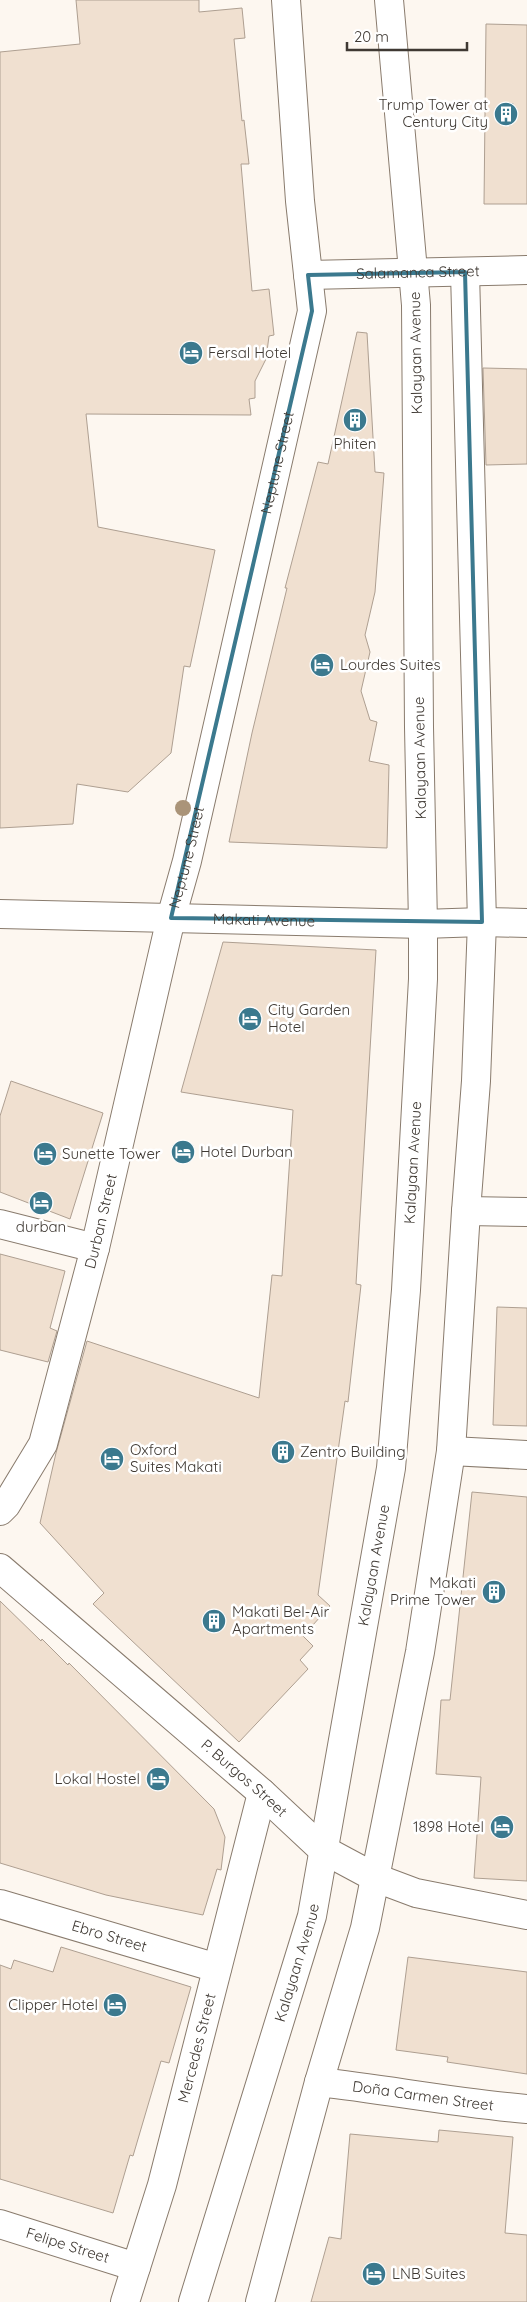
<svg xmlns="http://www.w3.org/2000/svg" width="527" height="2302" viewBox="0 0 527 2302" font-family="Quicksand,sans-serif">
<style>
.building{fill:#f0e0d0;stroke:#ae9f91}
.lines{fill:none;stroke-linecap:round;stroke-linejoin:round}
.minor-casing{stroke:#897b6d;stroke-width:30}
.tertiary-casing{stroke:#897b6d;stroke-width:30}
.secondary-casing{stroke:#897b6d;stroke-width:30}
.minor{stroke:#fff;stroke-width:28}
.tertiary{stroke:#fff;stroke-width:28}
.secondary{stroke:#fff;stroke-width:28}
.tree{fill:#aa9479}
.marked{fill:none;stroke:#3b798e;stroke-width:4;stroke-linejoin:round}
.labels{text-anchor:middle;stroke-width:5;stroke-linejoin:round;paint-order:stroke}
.poi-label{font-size:15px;fill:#3f3933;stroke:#fff;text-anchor:start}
.street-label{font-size:15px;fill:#3f3933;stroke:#fff}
</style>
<rect width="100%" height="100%" fill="#fdf7f0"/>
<path class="building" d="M 76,0 L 199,0 L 199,12 L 242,8 L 245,38 L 234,39 L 242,121 L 244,120 L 249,164 L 241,164 L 252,291 L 269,289 L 274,335 L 269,336 L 266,359 L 255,381 L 255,398 L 249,399 L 251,415 L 86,414 L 98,527 L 215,550 L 190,667 L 184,666 L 171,753 L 128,792 L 77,784 L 73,824 L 0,828 L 0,52 L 80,44 Z
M 486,24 L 527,25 L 527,204 L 484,204 Z
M 357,332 L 367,333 L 375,472 L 384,473 L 375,592 L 365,635 L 370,652 L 361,691 L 370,720 L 377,722 L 369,761 L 389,765 L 387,848 L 229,842 L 252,733 L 287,588 L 285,588 L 318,462 L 328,464 Z
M 483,368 L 527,369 L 527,464 L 486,465 Z
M 223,942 L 376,950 L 356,1284 L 361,1285 L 348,1402 L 345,1401 L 318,1595 L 330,1606 L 303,1636 L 313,1646 L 300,1660 L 308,1669 L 239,1742 L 93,1604 L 104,1593 L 40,1523 L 56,1453 L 87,1341 L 259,1398 L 272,1275 L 282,1276 L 293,1110 L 181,1092 Z
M 11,1081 L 103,1113 L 70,1219 L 0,1192 L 0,1116 Z
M 0,1254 L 65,1271 L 50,1328 L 57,1331 L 48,1362 L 0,1350 Z
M 497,1307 L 527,1308 L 527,1426 L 493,1425 Z
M 472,1492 L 527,1497 L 527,1881 L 474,1878 L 481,1777 L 436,1774 L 441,1700 L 450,1700 Z
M 0,1601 L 41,1641 L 42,1639 L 68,1665 L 69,1663 L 214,1809 L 225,1837 L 221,1870 L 217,1869 L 203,1915 L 106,1895 L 0,1863 Z
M 61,1947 L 191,1987 L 169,2063 L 161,2061 L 133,2156 L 130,2155 L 113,2213 L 0,2179 L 0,1965 L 11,1969 L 14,1960 L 53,1972 Z
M 408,1957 L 527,1972 L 527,2074 L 447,2062 L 448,2057 L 396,2050 Z
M 439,2130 L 513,2137 L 505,2233 L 527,2235 L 527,2302 L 311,2302 L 329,2237 L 341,2239 L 350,2134 L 438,2142 Z"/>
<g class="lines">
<g class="minor-casing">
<g id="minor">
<path d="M 465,272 L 482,922"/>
<path id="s1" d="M 308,275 L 527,270"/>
<path d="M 466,1211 L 527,1212"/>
<path d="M 0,1224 L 95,1248"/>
<path d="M 451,1451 L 527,1455"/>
<path id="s2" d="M 0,1511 L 6,1505 L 43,1444 L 95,1248 L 171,918 L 187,861 L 312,311 L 300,201 L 286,0"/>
<path id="s3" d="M 0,1904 L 217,1968"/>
<path id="s4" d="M 319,2082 C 389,2090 457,2103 527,2109"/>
<path id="s5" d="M 0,2224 L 136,2267"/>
<path id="s6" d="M 125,2302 L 162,2185 L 262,1793"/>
</g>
</g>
<g class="tertiary-casing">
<g id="tertiary">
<path id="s7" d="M 0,1568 L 262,1793 L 322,1849 L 376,1878 L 416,1893 L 527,1915"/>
</g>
</g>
<g class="secondary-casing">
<g id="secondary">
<path id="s8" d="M 0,914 L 423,924 L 482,922 L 527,923"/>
<path id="s9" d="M 193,2302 L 312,1916 L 391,1468 L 406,1290 L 423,979 L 423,924 L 419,727 L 416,305 L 389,0"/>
<path d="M 260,2302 L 319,2082 L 365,1928 L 420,1652 L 451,1451 L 466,1211 L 476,1081 L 482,922"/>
</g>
</g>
<use href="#minor" class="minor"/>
<use href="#tertiary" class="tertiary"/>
<use href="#secondary" class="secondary"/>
</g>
<circle class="tree" cx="183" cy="808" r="8"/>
<path class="marked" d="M 465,272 L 482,922 L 171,918 L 312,311 L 308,275 Z"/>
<defs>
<g id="building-disc" transform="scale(1.25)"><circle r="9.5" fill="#3b798e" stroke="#fff"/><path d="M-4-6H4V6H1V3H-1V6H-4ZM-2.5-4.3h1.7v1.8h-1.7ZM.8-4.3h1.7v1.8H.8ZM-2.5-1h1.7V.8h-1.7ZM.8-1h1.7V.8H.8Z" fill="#fff"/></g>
<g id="hotel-disc" transform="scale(1.25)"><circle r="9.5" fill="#3b798e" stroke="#fff"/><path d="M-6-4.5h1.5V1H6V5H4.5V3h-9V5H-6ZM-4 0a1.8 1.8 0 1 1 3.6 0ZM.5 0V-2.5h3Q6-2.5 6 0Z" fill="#fff"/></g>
</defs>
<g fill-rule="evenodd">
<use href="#building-disc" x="506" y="114"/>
<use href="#hotel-disc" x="191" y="353"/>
<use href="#building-disc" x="355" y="420"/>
<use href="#hotel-disc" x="322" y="665"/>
<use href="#hotel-disc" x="250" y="1019"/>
<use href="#hotel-disc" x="183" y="1152"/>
<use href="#hotel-disc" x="45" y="1154"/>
<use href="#hotel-disc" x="41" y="1203"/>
<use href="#building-disc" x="283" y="1452"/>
<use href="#hotel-disc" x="112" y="1459"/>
<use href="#building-disc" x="494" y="1592"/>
<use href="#building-disc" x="214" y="1621"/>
<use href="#hotel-disc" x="158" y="1779"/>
<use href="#hotel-disc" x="502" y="1827"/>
<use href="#hotel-disc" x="115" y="2005"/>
<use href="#hotel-disc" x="374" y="2274"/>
</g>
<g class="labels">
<g class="poi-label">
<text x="488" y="110" text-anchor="end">Trump Tower at<tspan x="488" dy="17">Century City</tspan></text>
<text x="208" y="358">Fersal Hotel</text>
<text x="355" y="449" text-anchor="middle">Phiten</text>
<text x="340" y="670">Lourdes Suites</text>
<text x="268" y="1015">City Garden<tspan x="268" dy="17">Hotel</tspan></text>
<text x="200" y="1157">Hotel Durban</text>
<text x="62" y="1159">Sunette Tower</text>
<text x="41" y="1232" text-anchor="middle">durban</text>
<text x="130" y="1455">Oxford<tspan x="130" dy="17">Suites Makati</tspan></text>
<text x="300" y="1457">Zentro Building</text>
<text x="476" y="1588" text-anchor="end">Makati<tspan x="476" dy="17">Prime Tower</tspan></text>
<text x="232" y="1617">Makati Bel-Air<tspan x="232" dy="17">Apartments</tspan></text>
<text x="140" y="1784" text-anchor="end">Lokal Hostel</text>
<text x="484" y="1832" text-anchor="end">1898 Hotel</text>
<text x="98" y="2010" text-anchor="end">Clipper Hotel</text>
<text x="392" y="2279">LNB Suites</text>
</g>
<g class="street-label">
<text dy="5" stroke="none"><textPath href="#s1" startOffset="110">Salamanca Street</textPath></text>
<text transform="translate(416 353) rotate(-91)" y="5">Kalayaan Avenue</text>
<text dy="5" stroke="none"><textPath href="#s2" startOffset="1089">Neptune Street</textPath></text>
<text transform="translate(420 758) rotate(-91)" y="5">Kalayaan Avenue</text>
<text dy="5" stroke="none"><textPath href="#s2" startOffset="684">Neptune Street</textPath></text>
<text dy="5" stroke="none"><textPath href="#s8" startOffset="264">Makati Avenue</textPath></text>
<text dy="5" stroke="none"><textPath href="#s9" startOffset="1165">Kalayaan Avenue</textPath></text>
<text dy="5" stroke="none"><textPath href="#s2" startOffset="310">Durban Street</textPath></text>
<text dy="5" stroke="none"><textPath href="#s9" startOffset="760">Kalayaan Avenue</textPath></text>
<text dy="5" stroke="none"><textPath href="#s7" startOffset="322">P. Burgos Street</textPath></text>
<text dy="5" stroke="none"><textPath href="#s3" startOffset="114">Ebro Street</textPath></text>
<text dy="5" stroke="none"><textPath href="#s9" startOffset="355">Kalayaan Avenue</textPath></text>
<text dy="5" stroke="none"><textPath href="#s6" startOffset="264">Mercedes Street</textPath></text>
<text dy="5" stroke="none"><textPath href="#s4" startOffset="105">Doña Carmen Street</textPath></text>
<text dy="5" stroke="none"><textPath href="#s5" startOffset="71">Felipe Street</textPath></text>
</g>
</g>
<path d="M347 42v8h120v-8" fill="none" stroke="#3f3933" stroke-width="2.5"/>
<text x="354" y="42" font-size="15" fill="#3f3933" stroke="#ffffff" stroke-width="4" paint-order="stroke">20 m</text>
</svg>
